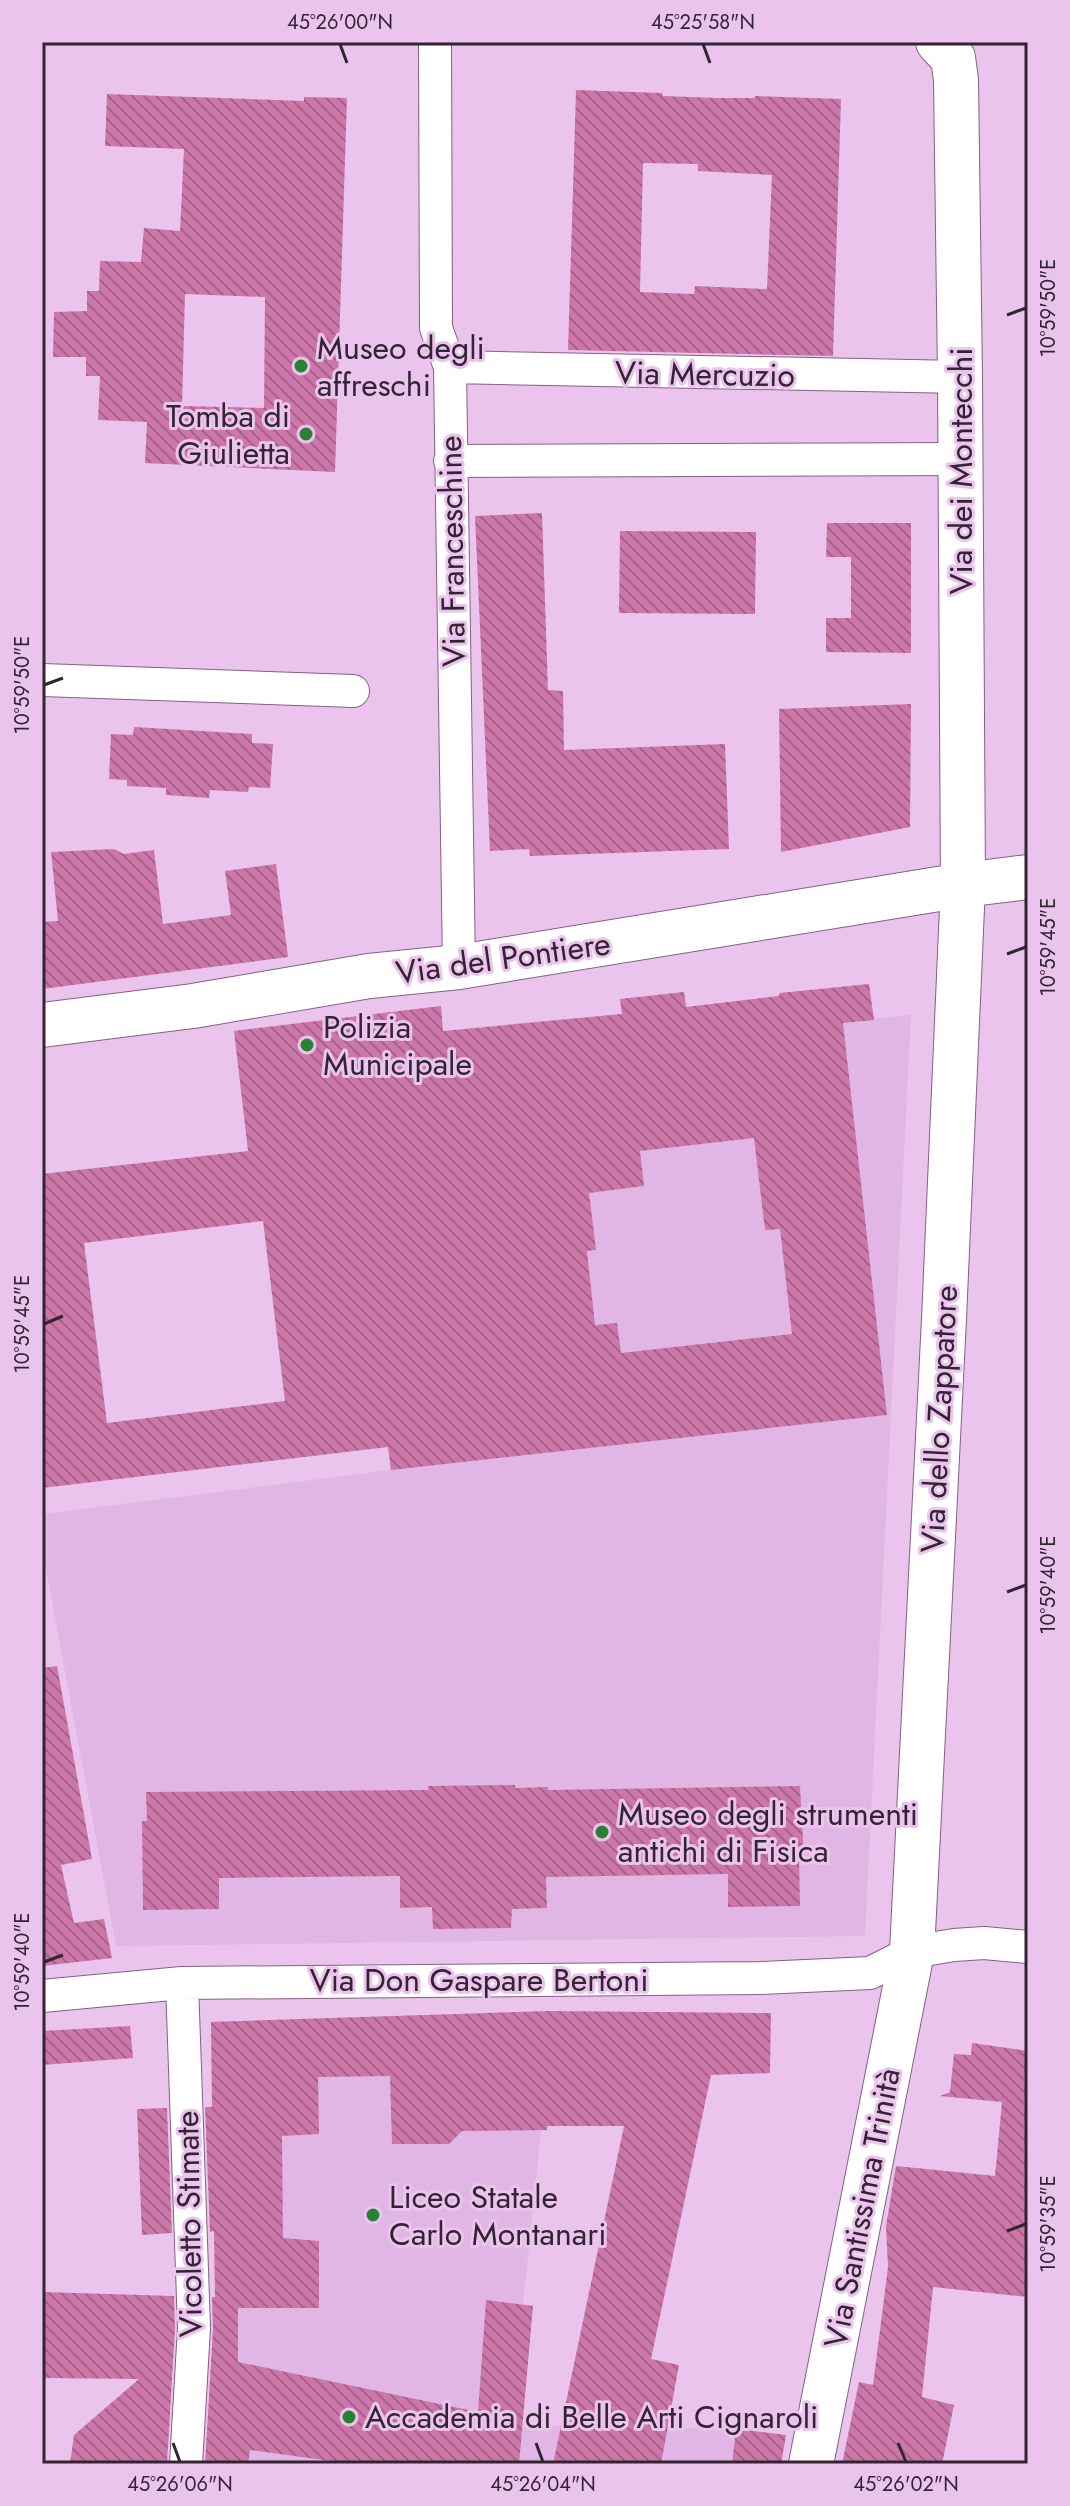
<svg xmlns="http://www.w3.org/2000/svg" width="1070" height="2506" viewBox="0 0 1070 2506" font-family="Jost,sans-serif">
<style>
.built{fill:#e2b6e4}
.building{fill:url(#building-back-hatch);fill-rule:evenodd}
.lines{fill:none;stroke-linecap:round;stroke-linejoin:round}
.street-casing{stroke:#836085;stroke-width:34}
.secondary-casing{stroke:#836085;stroke-width:46}
.street{stroke:#fff;stroke-width:32}
.secondary{stroke:#fff;stroke-width:44}
.ticks{fill:none;stroke:#332433;stroke-width:3}
.poi-dot{fill:#298231;stroke:#ebc4ed;stroke-width:3}
.labels{text-anchor:middle;stroke-width:6;stroke-linejoin:round;paint-order:stroke}
.poi-label{font-size:32px;fill:#332433;stroke:#ebc4ed;text-anchor:start}
.street-label{font-size:32px;fill:#332433;stroke:#ebc4ed}
.neatline{fill:none;stroke:#332433;stroke-width:3}
.ticks-label{font-size:20px;text-anchor:middle;fill:#332433}
</style>
<defs>
<pattern id="building-back-hatch" width="6" height="6" patternUnits="userSpaceOnUse" patternTransform="scale(2)"><rect width="6" height="6" fill="#cc77a9"/><path d="M-1 5l2 2M0 0l6 6M5-1l2 2" fill="none" stroke="#a6618a"/></pattern>
</defs>
<rect width="100%" height="100%" fill="#ebc4ed"/>
<path class="built" d="M 869,984 L 874,1019 L 911,1015 L 865,1936 L 116,1946 L 42,1548 L 42,1514 L 391,1470 L 370,1277 L 496,1262 L 468,1028 L 622,1014 L 620,999 L 684,992 L 687,1007 L 777,997 L 780,993 Z
M 553,2011 L 548,2126 L 547,2130 L 541,2131 L 523,2305 L 486,2301 L 478,2412 L 520,2425 L 736,2429 L 786,2435 L 781,2464 L 205,2464 L 216,2360 L 211,2022 Z"/>
<path class="building" d="M 576,90 L 662,93 L 663,96 L 717,98 L 755,98 L 755,96 L 841,99 L 833,356 L 568,350 ZM 643,163 L 698,164 L 698,171 L 772,175 L 767,289 L 695,286 L 694,294 L 640,292 Z
M 107,94 L 304,101 L 304,97 L 347,98 L 335,472 L 145,463 L 147,422 L 98,420 L 100,376 L 86,376 L 86,357 L 53,357 L 54,312 L 87,311 L 87,291 L 99,291 L 100,261 L 141,262 L 144,228 L 180,231 L 184,149 L 105,146 ZM 185,294 L 265,297 L 264,408 L 182,406 Z
M 542,513 L 548,690 L 563,691 L 564,750 L 725,744 L 729,849 L 530,856 L 529,849 L 490,851 L 475,516 Z
M 827,523 L 911,523 L 911,653 L 826,652 L 826,618 L 851,618 L 851,557 L 826,557 Z
M 620,531 L 756,532 L 755,614 L 619,613 Z
M 911,704 L 910,827 L 781,852 L 779,709 Z
M 134,727 L 252,734 L 252,743 L 273,744 L 270,788 L 249,787 L 248,792 L 210,790 L 209,798 L 166,795 L 166,788 L 127,786 L 127,780 L 109,779 L 111,734 L 133,735 Z
M 114,849 L 124,854 L 154,850 L 163,924 L 231,915 L 225,871 L 276,864 L 288,957 L 42,989 L 42,922 L 58,921 L 51,852 Z
M 869,984 L 874,1020 L 843,1023 L 887,1415 L 391,1470 L 388,1447 L 42,1488 L 42,1174 L 248,1151 L 234,1031 L 441,1006 L 443,1031 L 622,1014 L 620,999 L 684,992 L 686,1007 L 779,996 L 780,993 ZM 754,1138 L 765,1230 L 780,1229 L 792,1334 L 621,1353 L 617,1323 L 595,1325 L 587,1251 L 596,1250 L 589,1193 L 644,1186 L 640,1151 ZM 263,1221 L 285,1401 L 107,1423 L 84,1243 Z
M 57,1666 L 92,1859 L 61,1865 L 74,1923 L 104,1919 L 112,1958 L 42,1966 L 42,1668 Z
M 515,1785 L 515,1788 L 548,1787 L 548,1790 L 800,1786 L 804,1858 L 799,1858 L 800,1906 L 728,1907 L 728,1874 L 546,1877 L 547,1908 L 512,1909 L 511,1928 L 433,1929 L 432,1907 L 400,1908 L 400,1876 L 219,1878 L 219,1909 L 143,1910 L 142,1821 L 147,1821 L 146,1792 L 428,1790 L 428,1786 Z
M 549,2011 L 771,2013 L 770,2073 L 711,2075 L 651,2359 L 679,2365 L 661,2464 L 553,2464 L 624,2126 L 547,2126 L 547,2130 L 462,2131 L 449,2144 L 392,2144 L 390,2076 L 318,2077 L 319,2134 L 282,2136 L 283,2238 L 319,2241 L 319,2308 L 238,2308 L 238,2362 L 478,2412 L 486,2300 L 533,2306 L 519,2464 L 353,2464 L 250,2450 L 248,2464 L 205,2464 L 213,2329 L 212,2297 L 215,2297 L 214,2231 L 210,2232 L 205,2107 L 212,2107 L 211,2022 Z
M 130,2026 L 133,2058 L 42,2065 L 42,2031 Z
M 972,2043 L 1028,2051 L 1028,2297 L 933,2287 L 922,2397 L 954,2405 L 942,2464 L 842,2464 L 859,2382 L 873,2385 L 888,2267 L 886,2226 L 896,2166 L 995,2176 L 1002,2102 L 940,2096 L 950,2092 L 954,2054 L 971,2055 Z
M 167,2108 L 172,2233 L 142,2235 L 137,2109 Z
M 42,2292 L 174,2296 L 175,2328 L 167,2464 L 70,2464 L 74,2435 L 139,2379 L 42,2378 Z
M 736,2429 L 786,2435 L 781,2464 L 732,2464 Z"/>
<g class="lines">
<g class="street-casing">
<path id="street" d="M 435,42 L 436,328 L 450,367 L 459,967
M 450,367 L 960,377
M 450,461 L 961,459
M 42,680 L 353,691
M 182,1983 L 194,2328 L 186,2464
M 42,1996 L 182,1983 L 760,1978 L 870,1973 L 912,1952 L 954,1945 L 984,1943 L 1028,1947"/>
</g>
<g class="secondary-casing">
<path id="secondary" d="M 42,1025 L 193,1006 L 369,976 L 459,967 L 963,885 L 1028,877
M 811,2464 L 912,1952 L 944,1319 L 963,885 L 960,377 L 956,80 L 953,58 L 938,42"/>
</g>
<use href="#street" class="street"/>
<use href="#secondary" class="secondary"/>
</g>
<path class="ticks" d="M 340,44 L 347,63M 703,44 L 710,63M 1007,315 L 1026,308M 44,685 L 63,678M 1007,954 L 1026,947M 44,1324 L 63,1316M 1007,1592 L 1026,1585M 44,1962 L 63,1955M 1007,2231 L 1026,2224M 173,2443 L 180,2462M 536,2443 L 543,2462M 898,2443 L 906,2462"/>
<g class="poi-dot">
<circle cx="301" cy="366" r="8"/>
<circle cx="306" cy="434" r="8"/>
<circle cx="307" cy="1045" r="8"/>
<circle cx="602" cy="1832" r="8"/>
<circle cx="373" cy="2215" r="8"/>
<circle cx="349" cy="2417" r="8"/>
</g>
<g class="labels">
<g class="poi-label">
<text x="317" y="359">Museo degli<tspan x="317" dy="37">affreschi</tspan></text>
<text x="290" y="427" text-anchor="end">Tomba di<tspan x="290" dy="37">Giulietta</tspan></text>
<text x="323" y="1038">Polizia<tspan x="323" dy="37">Municipale</tspan></text>
<text x="618" y="1825">Museo degli strumenti<tspan x="618" dy="37">antichi di Fisica</tspan></text>
<text x="389" y="2208">Liceo Statale<tspan x="389" dy="37">Carlo Montanari</tspan></text>
<text x="365" y="2428">Accademia di Belle Arti Cignaroli</text>
</g>
<g class="street-label">
<text transform="translate(705 374) rotate(1)" y="11">Via Mercuzio</text>
<text transform="translate(961 471) rotate(-90)" y="11">Via dei Montecchi</text>
<text transform="translate(452 551) rotate(-91)" y="11">Via Franceschine</text>
<text transform="translate(503 958) rotate(-8)" y="11">Via del Pontiere</text>
<text transform="translate(939 1419) rotate(-87)" y="11">Via dello Zappatore</text>
<text x="479" y="1991">Via Don Gaspare Bertoni</text>
<text transform="translate(862 2208) rotate(-79)" y="11">Via Santissima Trinità</text>
<text transform="translate(189 2224) rotate(-91)" y="11">Vicoletto Stimate</text>
</g>
</g>
<rect width="1070" height="2506" fill="none" stroke="#ebc4ed" stroke-width="88"/>
<rect x="44" y="44" width="982" height="2418" class="neatline"/>
<g class="ticks-label">
<text x="340" y="29">45°26'00"N</text>
<text x="703" y="29">45°25'58"N</text>
<text transform="translate(1048 308) rotate(-90)" y="7">10°59'50"E</text>
<text transform="translate(22 685) rotate(-90)" y="7">10°59'50"E</text>
<text transform="translate(1048 947) rotate(-90)" y="7">10°59'45"E</text>
<text transform="translate(22 1324) rotate(-90)" y="7">10°59'45"E</text>
<text transform="translate(1048 1585) rotate(-90)" y="7">10°59'40"E</text>
<text transform="translate(22 1962) rotate(-90)" y="7">10°59'40"E</text>
<text transform="translate(1048 2224) rotate(-90)" y="7">10°59'35"E</text>
<text x="180" y="2491">45°26'06"N</text>
<text x="543" y="2491">45°26'04"N</text>
<text x="906" y="2491">45°26'02"N</text>
</g>
</svg>
